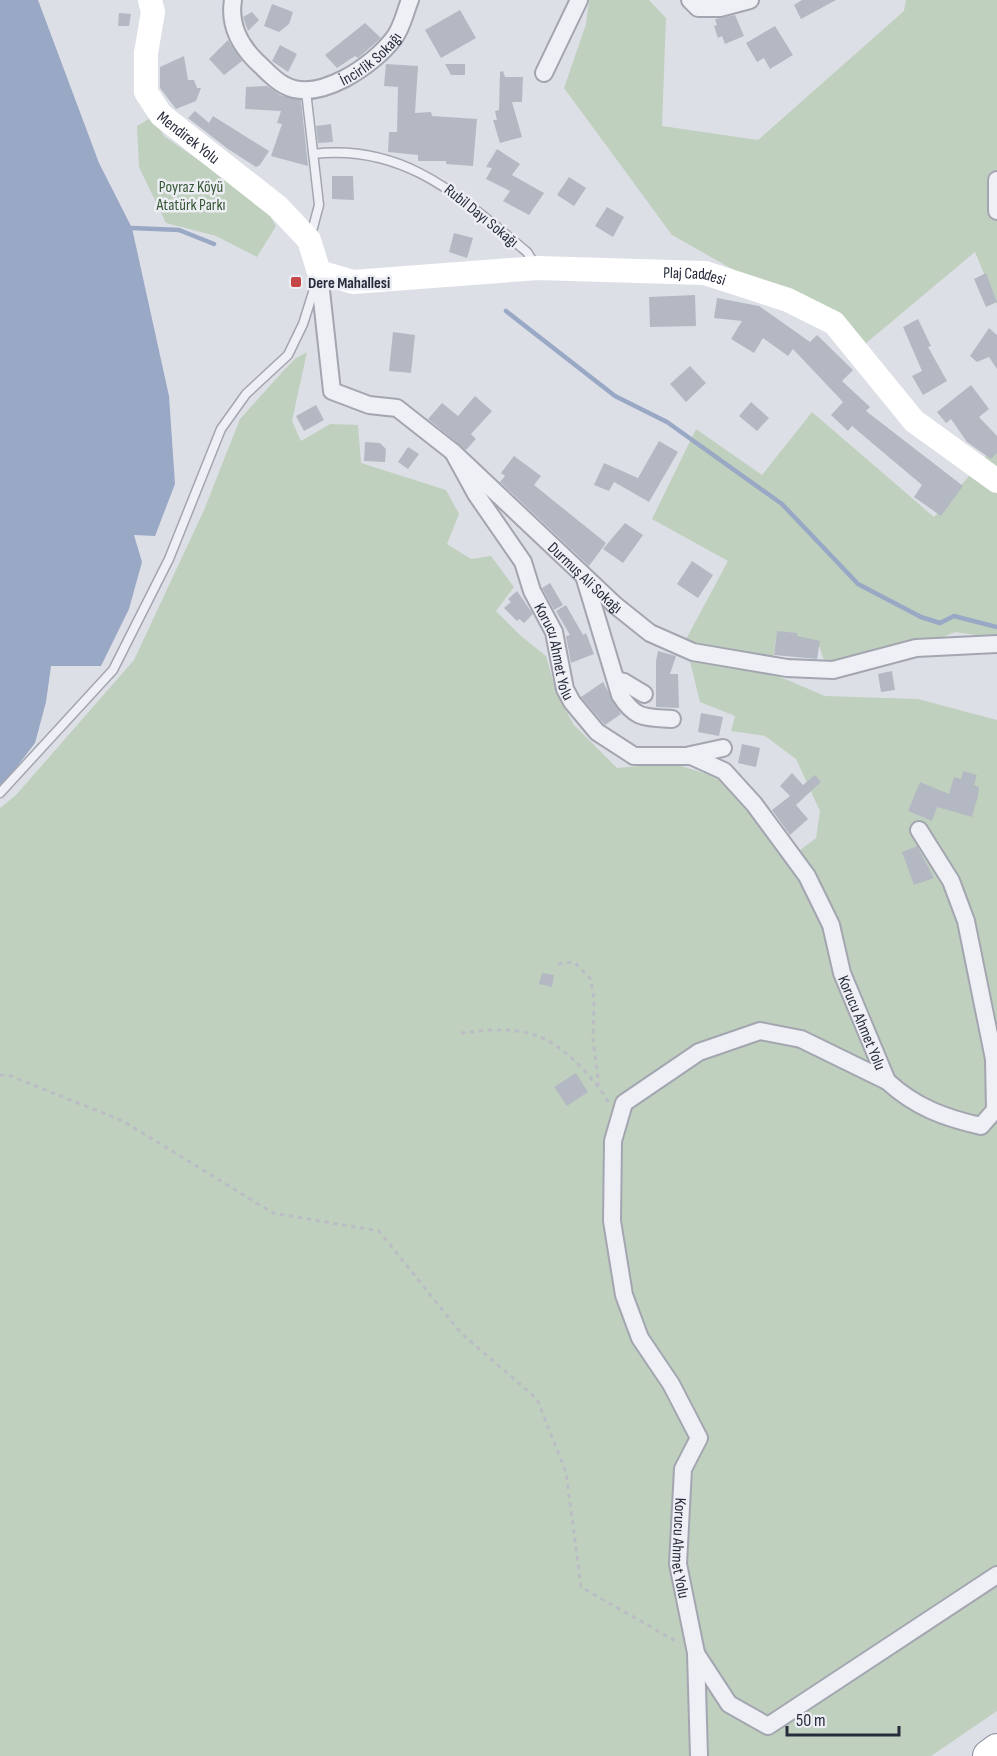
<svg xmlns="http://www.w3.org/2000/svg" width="997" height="1756" viewBox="0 0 997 1756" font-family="'Sofia Sans Condensed',sans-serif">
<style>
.green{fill:#c0d0be}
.water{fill:#99a8c5}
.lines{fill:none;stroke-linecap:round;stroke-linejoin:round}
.stream{stroke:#99a8c5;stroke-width:4.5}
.building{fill:#b4b8c2}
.lane-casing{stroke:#a3a6b0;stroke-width:11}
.street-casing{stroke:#a3a6b0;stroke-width:20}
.highway-casing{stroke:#858b9c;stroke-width:34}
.path{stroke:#bbbdc5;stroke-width:3;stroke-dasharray:4.5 4.5;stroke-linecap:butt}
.lane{stroke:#eff0f5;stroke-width:8}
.street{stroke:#eff0f5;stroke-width:16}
.secondary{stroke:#fff;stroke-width:24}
.highway{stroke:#fff;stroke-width:32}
.poi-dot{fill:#c64747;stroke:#eceef4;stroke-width:2}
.labels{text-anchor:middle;stroke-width:5;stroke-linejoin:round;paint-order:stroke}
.street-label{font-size:16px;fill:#272c3c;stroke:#eceef4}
.park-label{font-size:16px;fill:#375735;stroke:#eceef4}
.poi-label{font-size:16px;font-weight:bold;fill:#272c3c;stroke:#eceef4;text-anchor:start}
</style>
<rect width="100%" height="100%" fill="#dddfe6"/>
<path class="green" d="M 589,0 L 649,0 L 666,18 L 662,126 L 758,140 L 904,11 L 906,0 L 997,0 L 997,305 L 975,252 L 865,344 L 672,235 L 564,88 L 586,24 Z
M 152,117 L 164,136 L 264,206 L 276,226 L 257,257 L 216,236 L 166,223 L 139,167 L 137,126 Z
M 307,352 L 292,421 L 301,441 L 330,424 L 358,425 L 361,463 L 446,490 L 459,514 L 447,544 L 471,559 L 491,556 L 514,587 L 496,611 L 521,636 L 546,656 L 557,695 L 574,725 L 617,768 L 672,763 L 710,775 L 735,789 L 787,860 L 816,838 L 820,811 L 796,759 L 765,736 L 731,731 L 735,716 L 700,702 L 685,641 L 728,561 L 652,519 L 696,429 L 762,475 L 812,412 L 934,517 L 997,443 L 997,638 L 955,632 L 922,646 L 825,664 L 818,642 L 776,637 L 771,673 L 825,696 L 918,699 L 997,720 L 997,1711 L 931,1756 L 0,1756 L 0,808 L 16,795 L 134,660 L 204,510 L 240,419 L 284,370 L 296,358 Z"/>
<path class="water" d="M 0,0 L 38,0 L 99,163 L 132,228 L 169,396 L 175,484 L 155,536 L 134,535 L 142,562 L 129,609 L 101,666 L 51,666 L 46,702 L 35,743 L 0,789 Z"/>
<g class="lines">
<path class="stream" d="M 132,228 L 179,230 L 214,244
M 506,311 L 615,396 L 667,422 L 782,504 L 858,584 L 921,617 L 940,623 L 954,616 L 997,627"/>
</g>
<path class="building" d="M 802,0 L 836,0 L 801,19 L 794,5 Z
M 272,4 L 293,12 L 289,24 L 279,32 L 264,26 Z
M 460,10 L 476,38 L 441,58 L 425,30 Z
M 252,12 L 259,20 L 248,31 L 243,17 Z
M 119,13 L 131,14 L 129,26 L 118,26 Z
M 735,15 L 744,36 L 725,44 L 722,36 L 718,38 L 714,26 L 717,25 L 715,19 Z
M 365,23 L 381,38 L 358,58 L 355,56 L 337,68 L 325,55 Z
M 775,26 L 793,55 L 770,69 L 764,58 L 757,62 L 746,43 Z
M 228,40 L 242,61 L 224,75 L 209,59 Z
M 280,45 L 297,54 L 288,72 L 272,61 Z
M 184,56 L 188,80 L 194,80 L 197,88 L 201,88 L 196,101 L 176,109 L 160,88 L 160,67 Z
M 386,64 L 418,66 L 415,113 L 431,112 L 432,116 L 477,119 L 473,166 L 446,164 L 446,161 L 418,161 L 418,155 L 388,152 L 389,132 L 397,132 L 398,87 L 384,86 Z
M 445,64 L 465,64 L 465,75 L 451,75 Z
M 503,71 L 505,77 L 523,77 L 522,102 L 512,102 L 522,137 L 500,143 L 493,120 L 497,120 L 495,111 L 499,110 L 500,72 Z
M 267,86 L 280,95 L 301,100 L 308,166 L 271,156 L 282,124 L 277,123 L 281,111 L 245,109 L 246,87 Z
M 195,111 L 209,123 L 213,116 L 269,151 L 260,165 L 256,167 L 228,149 L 188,118 Z
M 331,124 L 333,142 L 318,143 L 316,126 Z
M 497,149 L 520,164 L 512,175 L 544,193 L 529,215 L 503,201 L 510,191 L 486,179 L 492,168 L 486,167 Z
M 332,176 L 353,176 L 354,200 L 332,199 Z
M 569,177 L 586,188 L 574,206 L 557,195 Z
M 607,207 L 624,217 L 613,237 L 595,226 Z
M 454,233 L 473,238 L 467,258 L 449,252 Z
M 986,273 L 997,302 L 986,307 L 974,279 Z
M 695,295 L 696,326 L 650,327 L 649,297 Z
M 717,298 L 759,306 L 810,342 L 817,335 L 853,370 L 842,381 L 870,407 L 866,411 L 963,486 L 941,516 L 914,497 L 922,485 L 852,426 L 848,431 L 831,415 L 843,402 L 793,349 L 788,356 L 763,338 L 754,353 L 731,339 L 742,321 L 714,318 Z
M 918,319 L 931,346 L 928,347 L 947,381 L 923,395 L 912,376 L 922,371 L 903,327 Z
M 989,328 L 997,335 L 997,369 L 989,357 L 977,362 L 970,356 Z
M 393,332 L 415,335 L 411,373 L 389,371 Z
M 690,366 L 706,383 L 686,402 L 670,384 Z
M 971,385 L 989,409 L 979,417 L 997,436 L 997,453 L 991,459 L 967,442 L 951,419 L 946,423 L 937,412 Z
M 475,396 L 492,411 L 471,434 L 476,439 L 466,450 L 428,419 L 442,403 L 458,416 Z
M 751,402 L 769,418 L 757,431 L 739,416 Z
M 316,405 L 324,420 L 304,431 L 296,416 Z
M 659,441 L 678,452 L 649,502 L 614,482 L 609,491 L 594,485 L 604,463 L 638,478 Z
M 365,442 L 380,443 L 386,449 L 385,462 L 364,461 Z
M 408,447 L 419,454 L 408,469 L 398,462 Z
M 514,456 L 541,476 L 534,485 L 606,543 L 589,566 L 500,482 L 505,476 L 501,473 Z
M 625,523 L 643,535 L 623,563 L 603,549 Z
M 692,561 L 713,575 L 698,598 L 677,584 Z
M 550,583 L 563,605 L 554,610 L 542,588 Z
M 517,591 L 533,614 L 524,623 L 519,619 L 517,621 L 504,608 L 511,602 L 508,599 Z
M 566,605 L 583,635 L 586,633 L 594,654 L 571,663 L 566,636 L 570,635 L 556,611 Z
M 777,631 L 797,633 L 797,636 L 820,641 L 817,659 L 774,655 Z
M 658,651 L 676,656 L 670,674 L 678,674 L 679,708 L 656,707 L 656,661 Z
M 892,671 L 895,690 L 881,692 L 878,674 Z
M 603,682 L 621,714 L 605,725 L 581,697 Z
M 701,713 L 723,717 L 719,736 L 698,732 Z
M 742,744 L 760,748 L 756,767 L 738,763 Z
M 963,771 L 977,775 L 974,785 L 979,787 L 978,796 L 972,817 L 937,807 L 932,821 L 908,811 L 920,782 L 949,794 L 954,777 L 961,779 Z
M 792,773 L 803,785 L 815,775 L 821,782 L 796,805 L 808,819 L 790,835 L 772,810 L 790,796 L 780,786 Z
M 917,846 L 934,878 L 914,885 L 902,852 Z
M 542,973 L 554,975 L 552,987 L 539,984 Z
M 576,1073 L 588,1092 L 567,1106 L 554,1087 Z"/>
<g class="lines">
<g class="lane-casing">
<path id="lane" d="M 306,91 L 319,205 L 311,235
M 313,154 C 405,143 460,197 527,252 L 536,266
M 0,793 L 113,670 L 169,559 L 221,429 L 246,394 L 288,355 L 303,324 L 316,283"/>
</g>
<g class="street-casing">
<g id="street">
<path id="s1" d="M 233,0 C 229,24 239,44 256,61 C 265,69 274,80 284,85 C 318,104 374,65 394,38 C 402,28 405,12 410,0"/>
<path d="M 690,0 L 698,8 L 720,8 L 750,0"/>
<path d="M 544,73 L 579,0"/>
<path d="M 997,180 L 997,211"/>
<path id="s2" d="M 319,272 L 332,391 L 369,405 L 397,408 L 453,452 L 615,605 L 650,633 L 693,652 L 787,668 L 833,670 L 916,648 L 997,644"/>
<path id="s3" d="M 453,452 L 476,494 L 523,562 L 532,591 L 554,632 L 565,689 L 572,702 L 597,732 L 634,756 L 691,756 L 724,771 L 754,804 L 807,876 L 831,925 L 842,973 L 887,1081 L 801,1039 L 760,1031 L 699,1052 L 624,1103 L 613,1141 L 612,1221 L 624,1295 L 640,1338 L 671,1384 L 699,1438 L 683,1469 L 678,1564 L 696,1653 L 699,1756"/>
<path d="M 585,579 L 620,695 C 636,720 645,717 672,719"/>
<path d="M 616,680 L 624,682 L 644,694"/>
<path d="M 686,756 L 723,748"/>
<path d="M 887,1081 C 915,1107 945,1118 981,1126 L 995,1110 L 994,1059 L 966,921 L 951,881 L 919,830"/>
<path d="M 697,1655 L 729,1704 L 768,1726 L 997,1575"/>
</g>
</g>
<g class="highway-casing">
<path id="highway" d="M 989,1756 L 997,1750"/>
</g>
<path class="path" d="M 558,964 L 574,962 L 590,978 L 594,998 L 593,1040 L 599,1085
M 461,1033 C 485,1030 510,1027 535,1035 C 562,1043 595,1079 609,1103
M 0,1075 L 8,1075 L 123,1121 L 273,1213 L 379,1231 L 461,1333 L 537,1399 L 566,1472 L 581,1587 L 679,1643"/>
<use href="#lane" class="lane"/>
<use href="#street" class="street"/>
<path class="secondary" id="s4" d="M 150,0 L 153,12 L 146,53 L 146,92 L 161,115 L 278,207 L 309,240 L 319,272 L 353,282 L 538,268 L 705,273 L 788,300 L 834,323 L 914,421 L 997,481"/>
<use href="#highway" class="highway"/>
</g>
<rect class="poi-dot" x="290" y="276" width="12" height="12" rx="3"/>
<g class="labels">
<g class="street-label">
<text dy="6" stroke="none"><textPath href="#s1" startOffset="201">İncirlik Sokağı</textPath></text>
<text dy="6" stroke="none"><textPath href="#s4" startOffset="156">Mendirek Yolu</textPath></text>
<text transform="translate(482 215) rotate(39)" y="6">Rubil Dayı Sokağı</text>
<text dy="6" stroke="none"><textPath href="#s4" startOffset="726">Plaj Caddesi</textPath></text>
<text dy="6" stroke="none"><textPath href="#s2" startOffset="441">Durmuş Ali Sokağı</textPath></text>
<text dy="6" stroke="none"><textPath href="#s3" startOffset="226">Korucu Ahmet Yolu</textPath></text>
<text dy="6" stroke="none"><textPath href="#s3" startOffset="748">Korucu Ahmet Yolu</textPath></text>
<text dy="6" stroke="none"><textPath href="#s3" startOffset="1575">Korucu Ahmet Yolu</textPath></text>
</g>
<g class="park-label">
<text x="191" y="192">Poyraz Köyü<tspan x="191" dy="18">Atatürk Parkı</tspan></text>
</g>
<g class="poi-label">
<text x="308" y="288">Dere Mahallesi</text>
</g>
</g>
<path d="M787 1726v9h112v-9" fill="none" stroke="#272c3c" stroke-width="3"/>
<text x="796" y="1726" font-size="18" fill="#272c3c" stroke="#eceef4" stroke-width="4.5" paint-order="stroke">50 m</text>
</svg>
